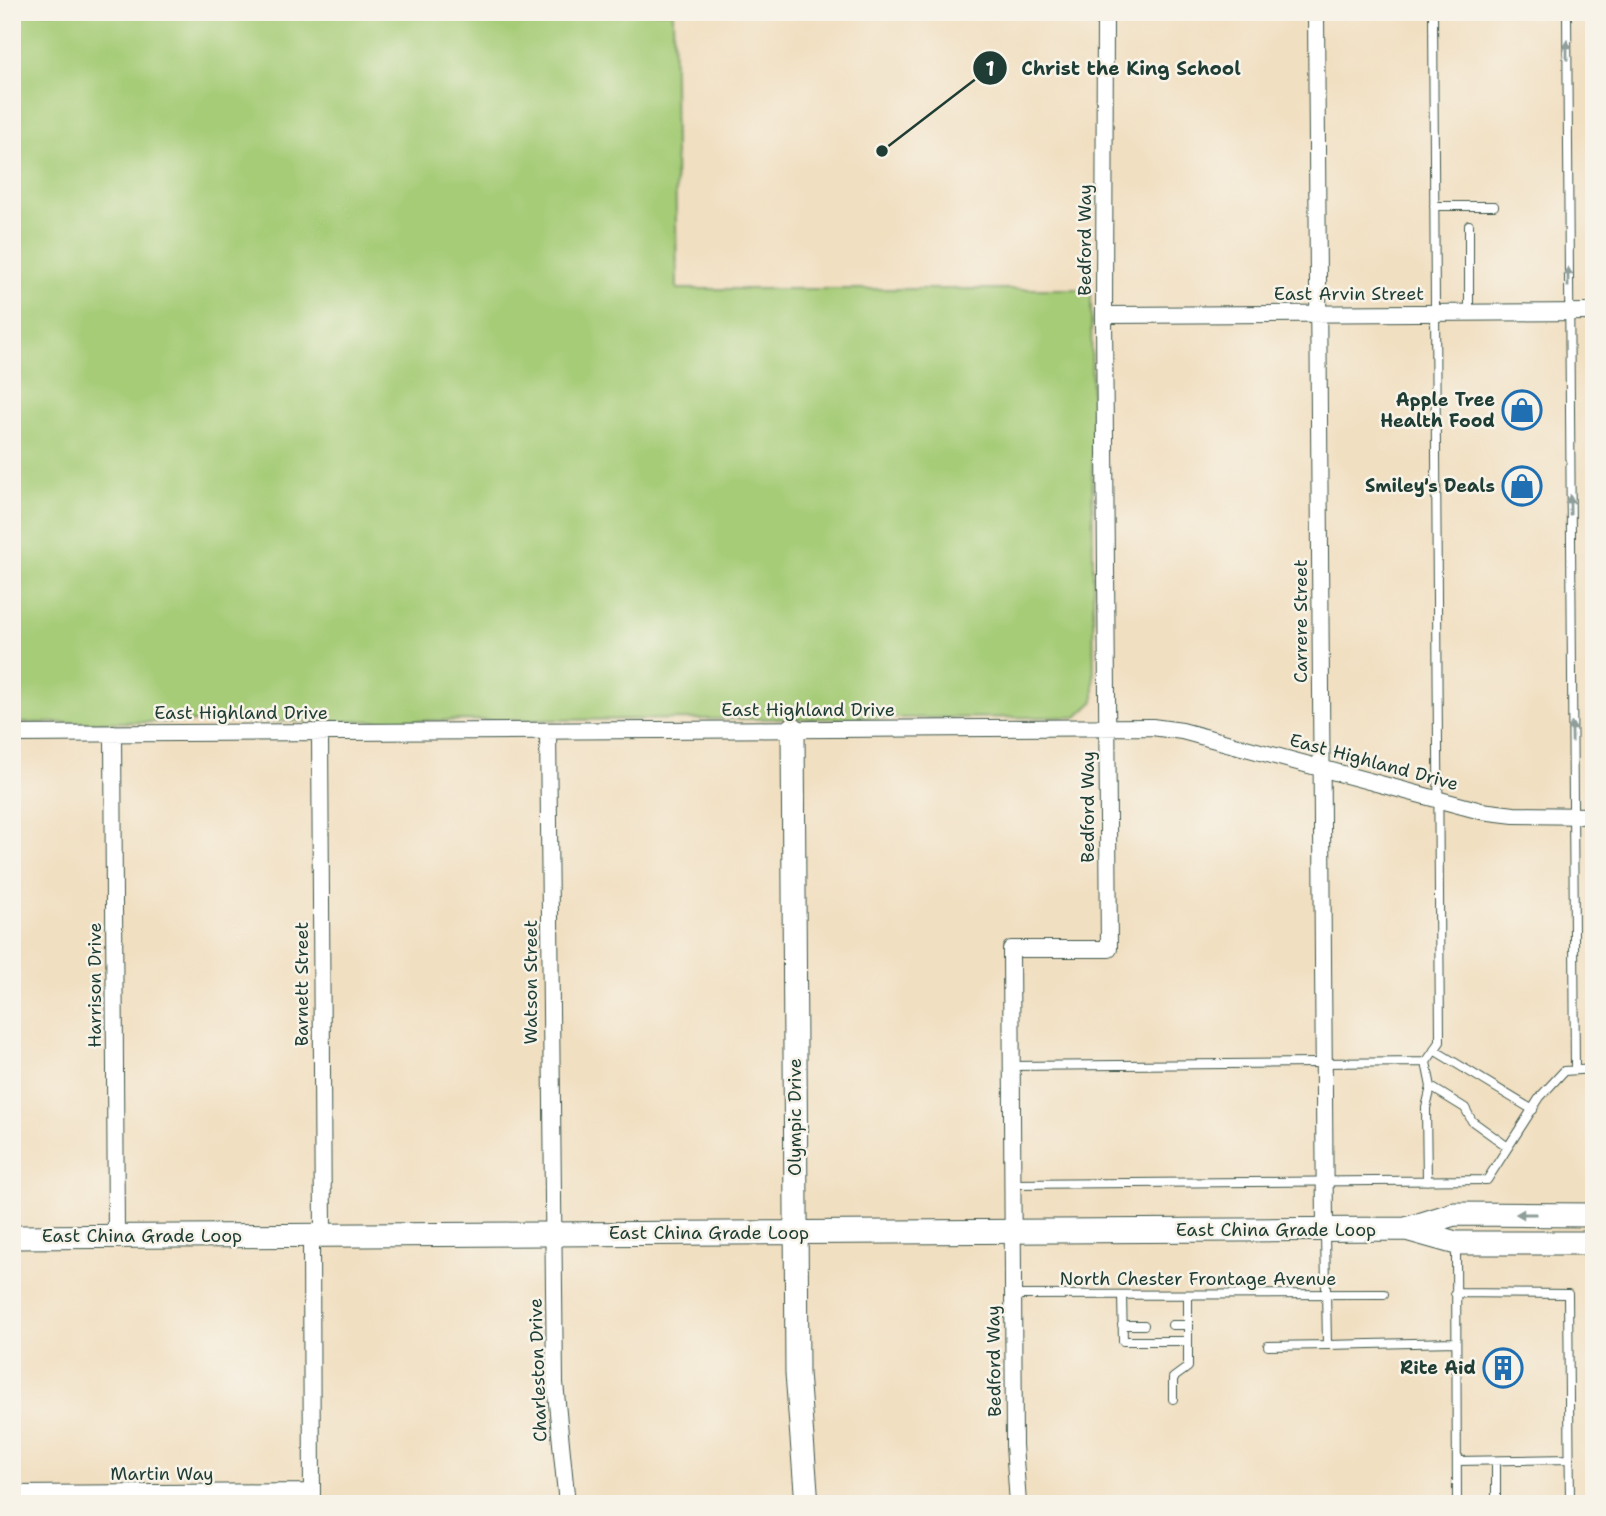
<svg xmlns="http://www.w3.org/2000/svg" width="1606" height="1516" viewBox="0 0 1606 1516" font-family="'Shantell Sans',sans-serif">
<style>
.green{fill:#a6cc77;stroke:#628456;stroke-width:2}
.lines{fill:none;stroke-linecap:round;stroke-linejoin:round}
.lane-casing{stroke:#3e5549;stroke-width:10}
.street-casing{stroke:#3e5549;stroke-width:18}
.secondary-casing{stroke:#3e5549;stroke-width:25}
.lane{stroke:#fff;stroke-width:8}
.street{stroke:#fff;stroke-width:16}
.secondary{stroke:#fff;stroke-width:23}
.oneway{fill:#8f9e9a}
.labels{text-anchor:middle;stroke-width:5;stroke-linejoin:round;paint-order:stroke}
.street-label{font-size:18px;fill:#1f3d34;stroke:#f7f3e8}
.poi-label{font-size:18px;font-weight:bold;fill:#1f3d34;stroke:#f7f3e8;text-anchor:end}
.leader{fill:none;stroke:#1f3d34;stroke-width:2.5}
.callout-dot{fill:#1f3d34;stroke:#f7f3e8;stroke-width:2.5}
.mark-label{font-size:21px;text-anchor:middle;font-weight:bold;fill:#fff}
.callout-label{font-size:19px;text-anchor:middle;font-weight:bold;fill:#1f3d34;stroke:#f7f3e8;stroke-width:5;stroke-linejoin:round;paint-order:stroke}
</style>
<rect width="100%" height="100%" fill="#f7f3e8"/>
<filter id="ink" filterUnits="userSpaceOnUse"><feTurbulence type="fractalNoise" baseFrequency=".0143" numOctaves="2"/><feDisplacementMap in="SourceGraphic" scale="14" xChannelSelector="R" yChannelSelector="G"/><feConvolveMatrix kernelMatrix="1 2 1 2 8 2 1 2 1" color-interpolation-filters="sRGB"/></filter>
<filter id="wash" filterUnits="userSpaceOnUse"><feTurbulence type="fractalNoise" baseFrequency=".00686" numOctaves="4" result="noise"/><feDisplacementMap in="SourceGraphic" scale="28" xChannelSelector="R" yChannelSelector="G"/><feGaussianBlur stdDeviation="1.57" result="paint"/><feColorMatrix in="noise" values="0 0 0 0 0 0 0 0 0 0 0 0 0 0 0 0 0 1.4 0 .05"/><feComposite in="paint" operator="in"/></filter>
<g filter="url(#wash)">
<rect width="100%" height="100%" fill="#f1dfc1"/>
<path class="green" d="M 12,12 L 673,12 L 677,289 L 1091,289 L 1094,701 L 1077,717 L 12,723 Z"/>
</g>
<g filter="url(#ink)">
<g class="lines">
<g class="lane-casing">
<path id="lane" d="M 1567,12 L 1575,1070
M 1434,206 L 1494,206
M 1469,225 L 1469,312
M 1434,1050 L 1533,1110
M 1426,1062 L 1431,1087 L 1465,1108 L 1472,1121 L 1508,1147
M 1011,1066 L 1426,1062 L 1440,1042 L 1433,12
M 1427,1181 L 1426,1108 L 1431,1087
M 1012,1184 L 1487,1180 L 1540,1097 L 1564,1071 L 1594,1069
M 1456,1244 L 1457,1504
M 1455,1293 L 1568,1294 L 1570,1504
M 1013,1295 L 1384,1294
M 1122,1295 L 1123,1341 L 1188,1341 L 1188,1295
M 1122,1325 L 1144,1325
M 1172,1325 L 1188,1325
M 1327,1345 L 1455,1342
M 1268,1346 L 1327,1345 L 1325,1232
M 1173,1399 L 1173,1378 L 1188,1367 L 1188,1341
M 1457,1461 L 1570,1459
M 1496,1461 L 1496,1504"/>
</g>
<g class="street-casing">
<path id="street" d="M 1316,12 L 1325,1229
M 1104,315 L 1594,312
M 548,731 L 555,1383 L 567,1504
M 320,732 L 323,1235
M 113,733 L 116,1236
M 12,734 L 1152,727 L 1182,731 L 1481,811 L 1514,815 L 1594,816
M 311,1235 L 312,1504
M 12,1494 L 312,1492
M 1018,1504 L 1014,1445 L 1011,949 L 1109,949 L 1104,315 L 1105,12"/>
</g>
<g class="secondary-casing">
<path id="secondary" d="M 793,729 L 797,1373 L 807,1504
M 1406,1229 L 1456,1243 L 1594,1243
M 12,1237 L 1406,1229 L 1454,1214 L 1594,1215"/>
</g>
<use href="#lane" class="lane"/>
<use href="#street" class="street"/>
<use href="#secondary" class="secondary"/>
</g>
<defs><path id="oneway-solid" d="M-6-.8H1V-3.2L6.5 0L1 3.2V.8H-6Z" transform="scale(1.75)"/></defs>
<g class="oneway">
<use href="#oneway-solid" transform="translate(1567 50) rotate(-90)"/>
<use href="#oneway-solid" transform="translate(1568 277) rotate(-90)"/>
<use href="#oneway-solid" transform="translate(1570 505) rotate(-91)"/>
<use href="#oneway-solid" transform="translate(1572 732) rotate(-91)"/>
<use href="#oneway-solid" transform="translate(1526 1214) rotate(-180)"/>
</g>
</g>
<defs>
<g id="shop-ring" transform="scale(2.0125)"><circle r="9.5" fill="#f7f3e8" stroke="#1f6fb2" stroke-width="1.5"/><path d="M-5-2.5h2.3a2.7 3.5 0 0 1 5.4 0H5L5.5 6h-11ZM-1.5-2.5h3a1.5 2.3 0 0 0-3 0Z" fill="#1f6fb2"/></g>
<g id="building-ring" transform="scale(2.0125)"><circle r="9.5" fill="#f7f3e8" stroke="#1f6fb2" stroke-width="1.5"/><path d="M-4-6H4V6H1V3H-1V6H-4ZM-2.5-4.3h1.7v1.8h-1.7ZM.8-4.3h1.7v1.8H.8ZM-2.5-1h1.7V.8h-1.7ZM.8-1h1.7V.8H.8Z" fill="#1f6fb2"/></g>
</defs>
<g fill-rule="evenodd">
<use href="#shop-ring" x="1522" y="410"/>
<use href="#shop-ring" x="1522" y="486"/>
<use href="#building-ring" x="1503" y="1368"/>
</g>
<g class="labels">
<g class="street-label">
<text transform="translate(1085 240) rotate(-90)" y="6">Bedford Way</text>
<text x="1349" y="300">East Arvin Street</text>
<text transform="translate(1301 621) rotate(-90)" y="6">Carrere Street</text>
<text x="808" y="716">East Highland Drive</text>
<text x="241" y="719">East Highland Drive</text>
<text transform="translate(1374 762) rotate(15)" y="6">East Highland Drive</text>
<text transform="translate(1088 807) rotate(-90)" y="6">Bedford Way</text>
<text transform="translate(531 982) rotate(-90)" y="6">Watson Street</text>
<text transform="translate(302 984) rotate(-90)" y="6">Barnett Street</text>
<text transform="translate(95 985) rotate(-90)" y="6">Harrison Drive</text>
<text transform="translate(795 1117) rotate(-90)" y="6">Olympic Drive</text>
<text x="1276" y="1236">East China Grade Loop</text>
<text x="709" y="1239">East China Grade Loop</text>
<text x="142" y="1242">East China Grade Loop</text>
<text x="1198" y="1285">North Chester Frontage Avenue</text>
<text transform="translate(994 1361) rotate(-91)" y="6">Bedford Way</text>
<text transform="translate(538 1370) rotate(-92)" y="6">Charleston Drive</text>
<text x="162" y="1480">Martin Way</text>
</g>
<g class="poi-label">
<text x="1495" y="406">Apple Tree<tspan x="1495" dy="21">Health Food</tspan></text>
<text x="1495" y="492">Smiley's Deals</text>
<text x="1476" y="1374">Rite Aid</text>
</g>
</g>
<path class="leader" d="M882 151L990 68"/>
<g class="callout-dot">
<circle cx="882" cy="151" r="7"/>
<circle cx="990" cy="68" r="18"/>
</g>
<g class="mark-label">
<text x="990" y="76">1</text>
</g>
<g class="callout-label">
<text x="1131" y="75">Christ the King School</text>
</g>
<rect width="1606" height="1516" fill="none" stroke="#f7f3e8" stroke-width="42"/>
</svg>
